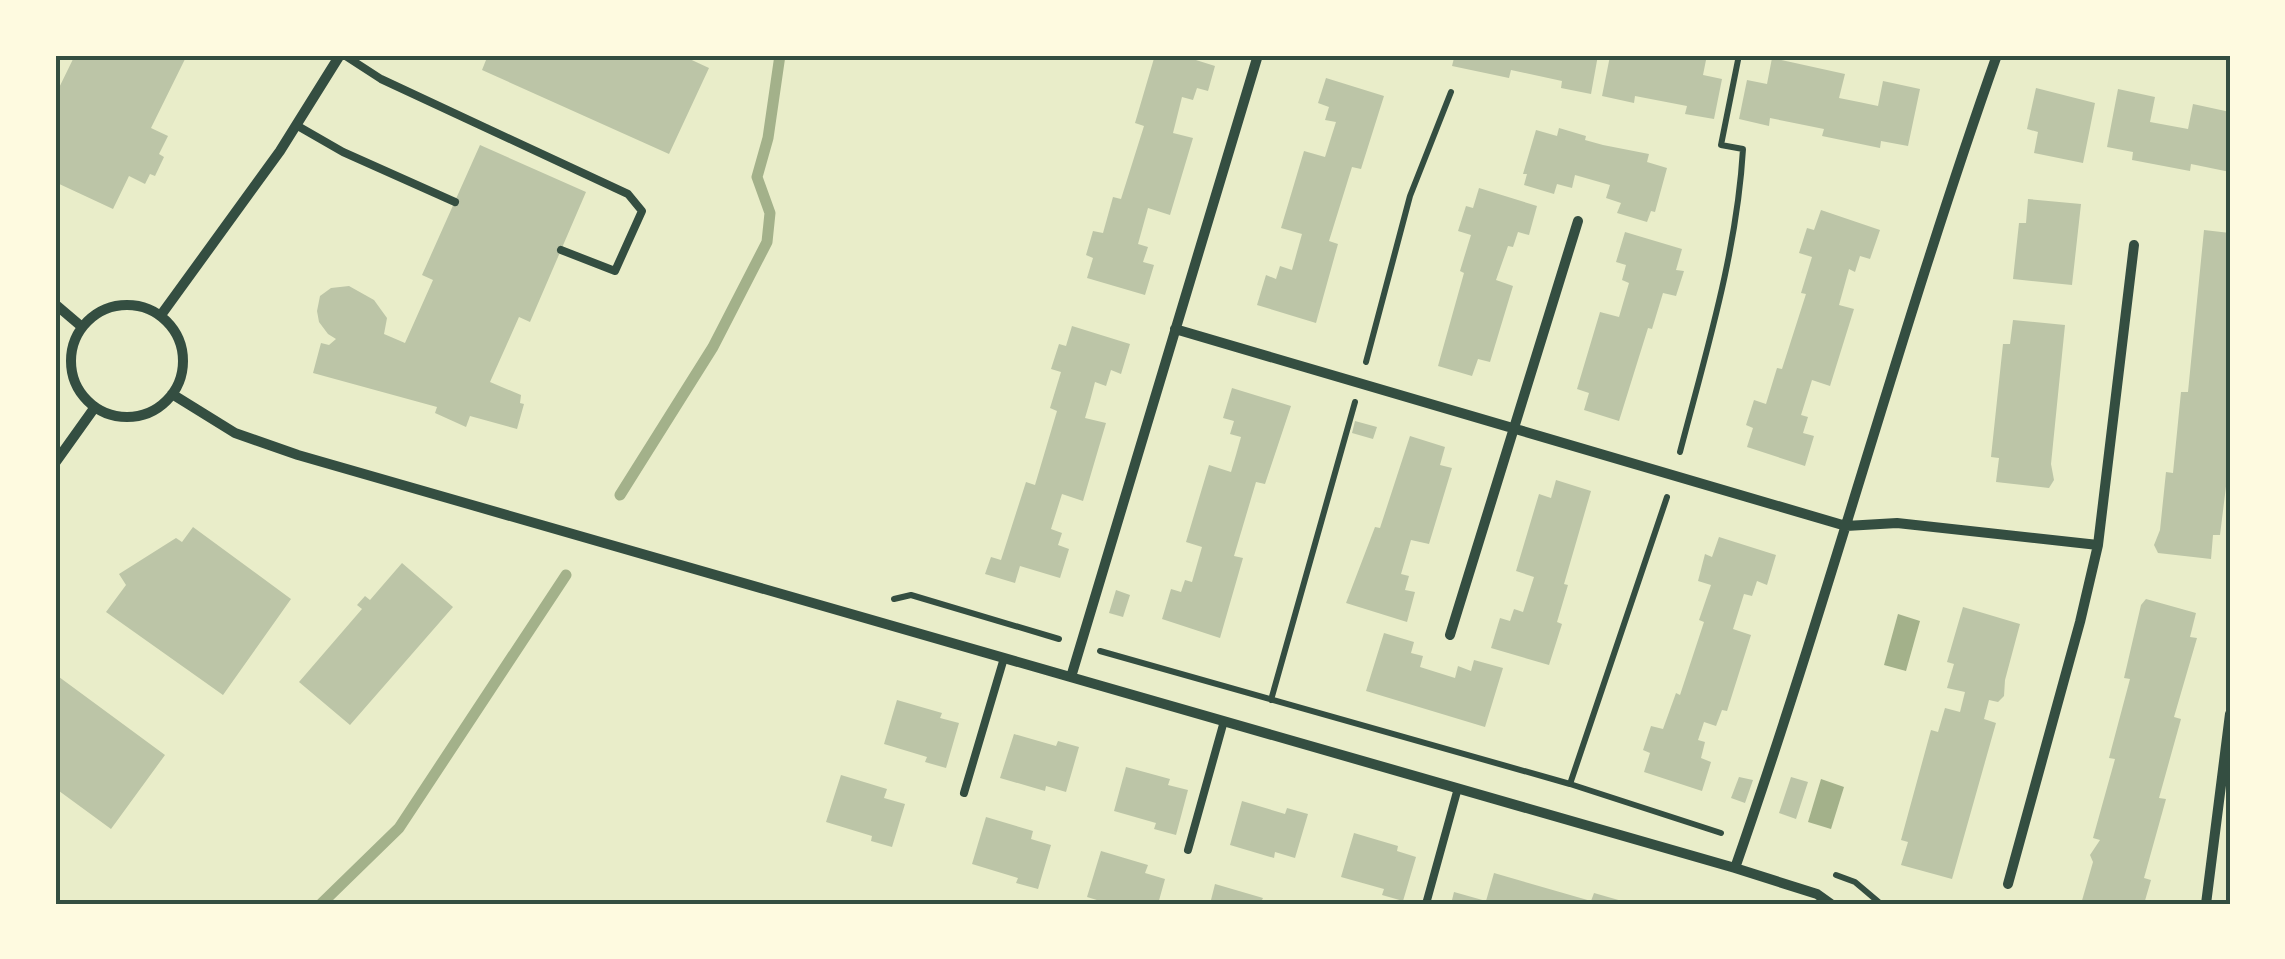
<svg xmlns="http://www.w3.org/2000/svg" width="2285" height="959" viewBox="0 0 2285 959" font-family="'Libre Baskerville',serif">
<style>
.water{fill:#a3b18a}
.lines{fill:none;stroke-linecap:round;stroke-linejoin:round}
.stream{stroke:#a3b18a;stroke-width:11}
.building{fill:#bcc5a7}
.path{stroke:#344e41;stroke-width:6}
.service{stroke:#344e41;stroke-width:8}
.minor{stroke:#344e41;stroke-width:10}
.neatline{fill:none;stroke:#344e41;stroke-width:4}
</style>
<rect width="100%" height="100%" fill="#e9edc9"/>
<path class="water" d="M 1898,614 L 1920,621 L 1906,671 L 1884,665 Z
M 1821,779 L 1844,787 L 1831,829 L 1808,822 Z"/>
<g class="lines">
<path class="stream" d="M 620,495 L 713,347 L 767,242 L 770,213 L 757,177 L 768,138 L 780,55
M 321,904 L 399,828 L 566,575"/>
</g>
<path class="building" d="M 75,55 L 187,55 L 151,128 L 168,136 L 159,154 L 164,157 L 155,176 L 150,174 L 145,184 L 129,176 L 113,209 L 55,182 L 55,96 Z
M 488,55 L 681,55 L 709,68 L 669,154 L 482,70 Z
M 1155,55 L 1180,55 L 1215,66 L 1208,91 L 1197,88 L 1193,100 L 1182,97 L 1173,133 L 1193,138 L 1170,215 L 1148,208 L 1138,244 L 1148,247 L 1143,262 L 1154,265 L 1145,295 L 1087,278 L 1093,258 L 1086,255 L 1093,231 L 1103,233 L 1113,197 L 1121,199 L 1144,126 L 1135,123 Z
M 1446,55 L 1598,55 L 1591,94 L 1561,88 L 1562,81 L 1511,70 L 1509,78 L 1452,66 L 1454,58 Z
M 1631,55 L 1707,55 L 1703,75 L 1722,79 L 1714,119 L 1685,114 L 1687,106 L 1635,96 L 1634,103 L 1602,96 L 1610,56 L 1630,60 Z
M 1772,58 L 1845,74 L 1839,98 L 1859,102 L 1878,106 L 1883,81 L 1920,89 L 1908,146 L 1881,141 L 1880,148 L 1822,136 L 1824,129 L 1770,118 L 1769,126 L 1739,119 L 1747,80 L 1767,84 Z
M 1326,78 L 1384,96 L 1361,169 L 1352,167 L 1329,241 L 1338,244 L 1316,323 L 1257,305 L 1266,275 L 1276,279 L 1280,266 L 1292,270 L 1302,234 L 1281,228 L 1304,151 L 1325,157 L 1330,141 L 1336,122 L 1325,120 L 1329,107 L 1318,103 Z
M 2036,88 L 2095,103 L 2083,163 L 2034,153 L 2038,132 L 2027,129 Z
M 2118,89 L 2155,97 L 2150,122 L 2188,129 L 2193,104 L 2230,112 L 2230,172 L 2191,164 L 2190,171 L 2132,160 L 2133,152 L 2107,147 Z
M 1559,128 L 1586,136 L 1585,140 L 1603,145 L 1649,154 L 1647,162 L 1667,168 L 1655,212 L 1651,211 L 1647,222 L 1617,213 L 1621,203 L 1606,198 L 1610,185 L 1575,175 L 1572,188 L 1557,184 L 1554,194 L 1524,185 L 1527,174 L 1523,174 L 1536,130 L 1557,136 Z
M 480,145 L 586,192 L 530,322 L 519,317 L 490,382 L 521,395 L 520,403 L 524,404 L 517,429 L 470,416 L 466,427 L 435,413 L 437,407 L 313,373 L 321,343 L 329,345 L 336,339 L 328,334 L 319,322 L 317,311 L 320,296 L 331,288 L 349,286 L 374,300 L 387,318 L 384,334 L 405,343 L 433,280 L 422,275 Z
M 1479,188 L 1537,206 L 1529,235 L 1518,232 L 1513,247 L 1508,246 L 1496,280 L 1513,286 L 1490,362 L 1478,359 L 1472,376 L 1438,366 L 1464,273 L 1460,271 L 1471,235 L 1458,231 L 1466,206 L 1473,208 Z
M 2028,199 L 2081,204 L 2072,285 L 2013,279 L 2019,223 L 2026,223 Z
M 1821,210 L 1880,230 L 1870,259 L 1860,256 L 1855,272 L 1849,269 L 1839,305 L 1854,309 L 1830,386 L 1812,380 L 1801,415 L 1808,417 L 1803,433 L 1814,436 L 1805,466 L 1747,447 L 1753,428 L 1746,425 L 1754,400 L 1766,404 L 1777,368 L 1782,369 L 1806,294 L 1801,293 L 1812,257 L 1799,253 L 1807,228 L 1814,230 Z
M 2204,230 L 2230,233 L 2230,454 L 2220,535 L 2213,535 L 2211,559 L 2158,553 L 2154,545 L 2160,530 L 2166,472 L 2173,473 L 2181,392 L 2188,392 Z
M 1625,232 L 1682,249 L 1676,270 L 1684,271 L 1676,296 L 1663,293 L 1652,329 L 1648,328 L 1619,421 L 1584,410 L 1589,393 L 1577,389 L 1600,312 L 1619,317 L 1629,283 L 1622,280 L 1626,265 L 1616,262 Z
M 2013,320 L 2065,325 L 2051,464 L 2054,480 L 2049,488 L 1996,482 L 1999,458 L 1991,457 L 2003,344 L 2010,344 Z
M 1072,326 L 1130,344 L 1121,374 L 1111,370 L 1106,386 L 1095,382 L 1090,401 L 1085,418 L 1106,423 L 1083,501 L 1062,494 L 1051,529 L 1062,533 L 1058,545 L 1069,549 L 1060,578 L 1020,566 L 1015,583 L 985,574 L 991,557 L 1001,560 L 1026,482 L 1035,485 L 1057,411 L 1050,408 L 1061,372 L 1051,369 L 1059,344 L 1066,346 Z
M 1232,388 L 1291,406 L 1265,484 L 1256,482 L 1234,556 L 1243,558 L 1220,638 L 1162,619 L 1171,589 L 1181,592 L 1185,580 L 1192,582 L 1202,547 L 1186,542 L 1209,465 L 1231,472 L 1236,455 L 1241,437 L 1230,434 L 1234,421 L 1223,418 Z
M 1355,421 L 1377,427 L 1373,439 L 1352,433 Z
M 1410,436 L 1445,447 L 1440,465 L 1452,468 L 1429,544 L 1411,540 L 1401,574 L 1409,576 L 1405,590 L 1415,592 L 1407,622 L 1346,603 L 1375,527 L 1380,528 Z
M 1556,480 L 1591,491 L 1564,584 L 1568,585 L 1557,622 L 1562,624 L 1549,665 L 1491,648 L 1500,618 L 1510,621 L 1514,609 L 1523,612 L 1534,577 L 1516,571 L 1539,494 L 1551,498 Z
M 193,527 L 291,599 L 223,695 L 106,612 L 126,585 L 119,574 L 176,538 L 182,542 Z
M 1719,537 L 1776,555 L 1767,585 L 1757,581 L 1752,596 L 1744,594 L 1733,629 L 1751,635 L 1727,711 L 1722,710 L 1716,726 L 1704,722 L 1698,740 L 1705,742 L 1701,758 L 1711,762 L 1702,791 L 1644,772 L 1650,753 L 1643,750 L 1651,726 L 1663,729 L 1676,693 L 1680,695 L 1704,622 L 1699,620 L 1711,585 L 1698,581 L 1705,554 L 1712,557 Z
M 402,563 L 453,607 L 350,725 L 299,682 L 362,609 L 357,605 L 365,596 L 370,600 Z
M 1116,590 L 1130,595 L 1123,617 L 1109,613 Z
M 2146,599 L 2196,613 L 2190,637 L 2197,638 L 2174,717 L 2181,719 L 2159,798 L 2166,799 L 2144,878 L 2151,880 L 2144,904 L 2081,904 L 2093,862 L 2090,855 L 2100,840 L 2093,838 L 2115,759 L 2109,758 L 2130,679 L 2124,678 L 2141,605 Z
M 1963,607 L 2020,624 L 2005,680 L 2004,696 L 1998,702 L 1989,700 L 1984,719 L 1996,723 L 1952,879 L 1901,865 L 1908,842 L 1901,840 L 1931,730 L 1938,732 L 1945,708 L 1960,712 L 1965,692 L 1947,688 L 1954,664 L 1947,662 Z
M 1384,633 L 1414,642 L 1411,653 L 1423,656 L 1420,667 L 1455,678 L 1458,666 L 1471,671 L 1474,660 L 1503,668 L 1485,727 L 1366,691 Z
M 55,674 L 165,755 L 111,829 L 55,788 Z
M 897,700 L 942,713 L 940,718 L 959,723 L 946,768 L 925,762 L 927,757 L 884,744 Z
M 1014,734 L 1056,746 L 1058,741 L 1079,747 L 1066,792 L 1046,786 L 1045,791 L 1000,778 Z
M 1126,767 L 1170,779 L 1168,785 L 1188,790 L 1176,835 L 1154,829 L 1156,823 L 1114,811 Z
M 841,775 L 887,789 L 884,798 L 905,804 L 892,847 L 871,841 L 872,836 L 826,822 Z
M 1739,777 L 1753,780 L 1745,803 L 1731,798 Z
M 1791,777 L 1808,782 L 1796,819 L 1779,813 Z
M 1242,801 L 1285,814 L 1287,808 L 1308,814 L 1295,858 L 1275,852 L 1274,858 L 1230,845 Z
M 986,817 L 1033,831 L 1031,839 L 1051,845 L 1038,889 L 1016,883 L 1018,878 L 972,864 Z
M 1354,833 L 1398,846 L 1397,851 L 1416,857 L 1403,901 L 1382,895 L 1384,889 L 1341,877 Z
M 1101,851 L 1148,865 L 1145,873 L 1165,879 L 1158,904 L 1110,904 L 1087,897 Z
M 1494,873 L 1591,901 L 1594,893 L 1622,901 L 1621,904 L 1451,904 L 1454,892 L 1486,901 Z
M 1215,884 L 1263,898 L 1260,904 L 1210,904 Z"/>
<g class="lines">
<path class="path" d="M 1366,362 L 1410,196 L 1451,92
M 1680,452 C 1706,352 1737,252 1743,149 L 1721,145 L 1739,55
M 894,599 L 911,595 L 1059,639
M 1100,651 L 1570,784 L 1721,833
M 1271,700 L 1355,402
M 1570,784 L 1667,497
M 1836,875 L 1855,882 L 1881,904"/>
<path class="service" d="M 344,55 L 381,79 L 628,194 L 642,211 L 615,271 L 561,250
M 296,125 L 343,152 L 455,202
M 964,793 L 1004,658
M 1188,850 L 1224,721
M 1426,904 L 1458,788"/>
<path class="minor" d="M 55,304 L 82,327
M71 361a56 56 0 1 1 112 0a56 56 0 1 1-112 0Z
M 161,315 L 280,151 L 340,55
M 1175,329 L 1846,526 L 1897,523 L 2098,545
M 172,394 L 235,433 L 298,455 L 1735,868 L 1817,894 L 1831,904
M 55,463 L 95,407
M 1450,635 L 1578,221
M 1071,677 L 1258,55
M 1735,868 C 1829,599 1902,323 1997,55
M 2008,884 L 2080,622 L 2098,545 L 2134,245
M 2206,904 L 2230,714"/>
</g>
<rect width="2285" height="959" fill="none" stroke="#fefae0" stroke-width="115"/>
<rect x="58" y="58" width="2170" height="844" class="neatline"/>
</svg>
